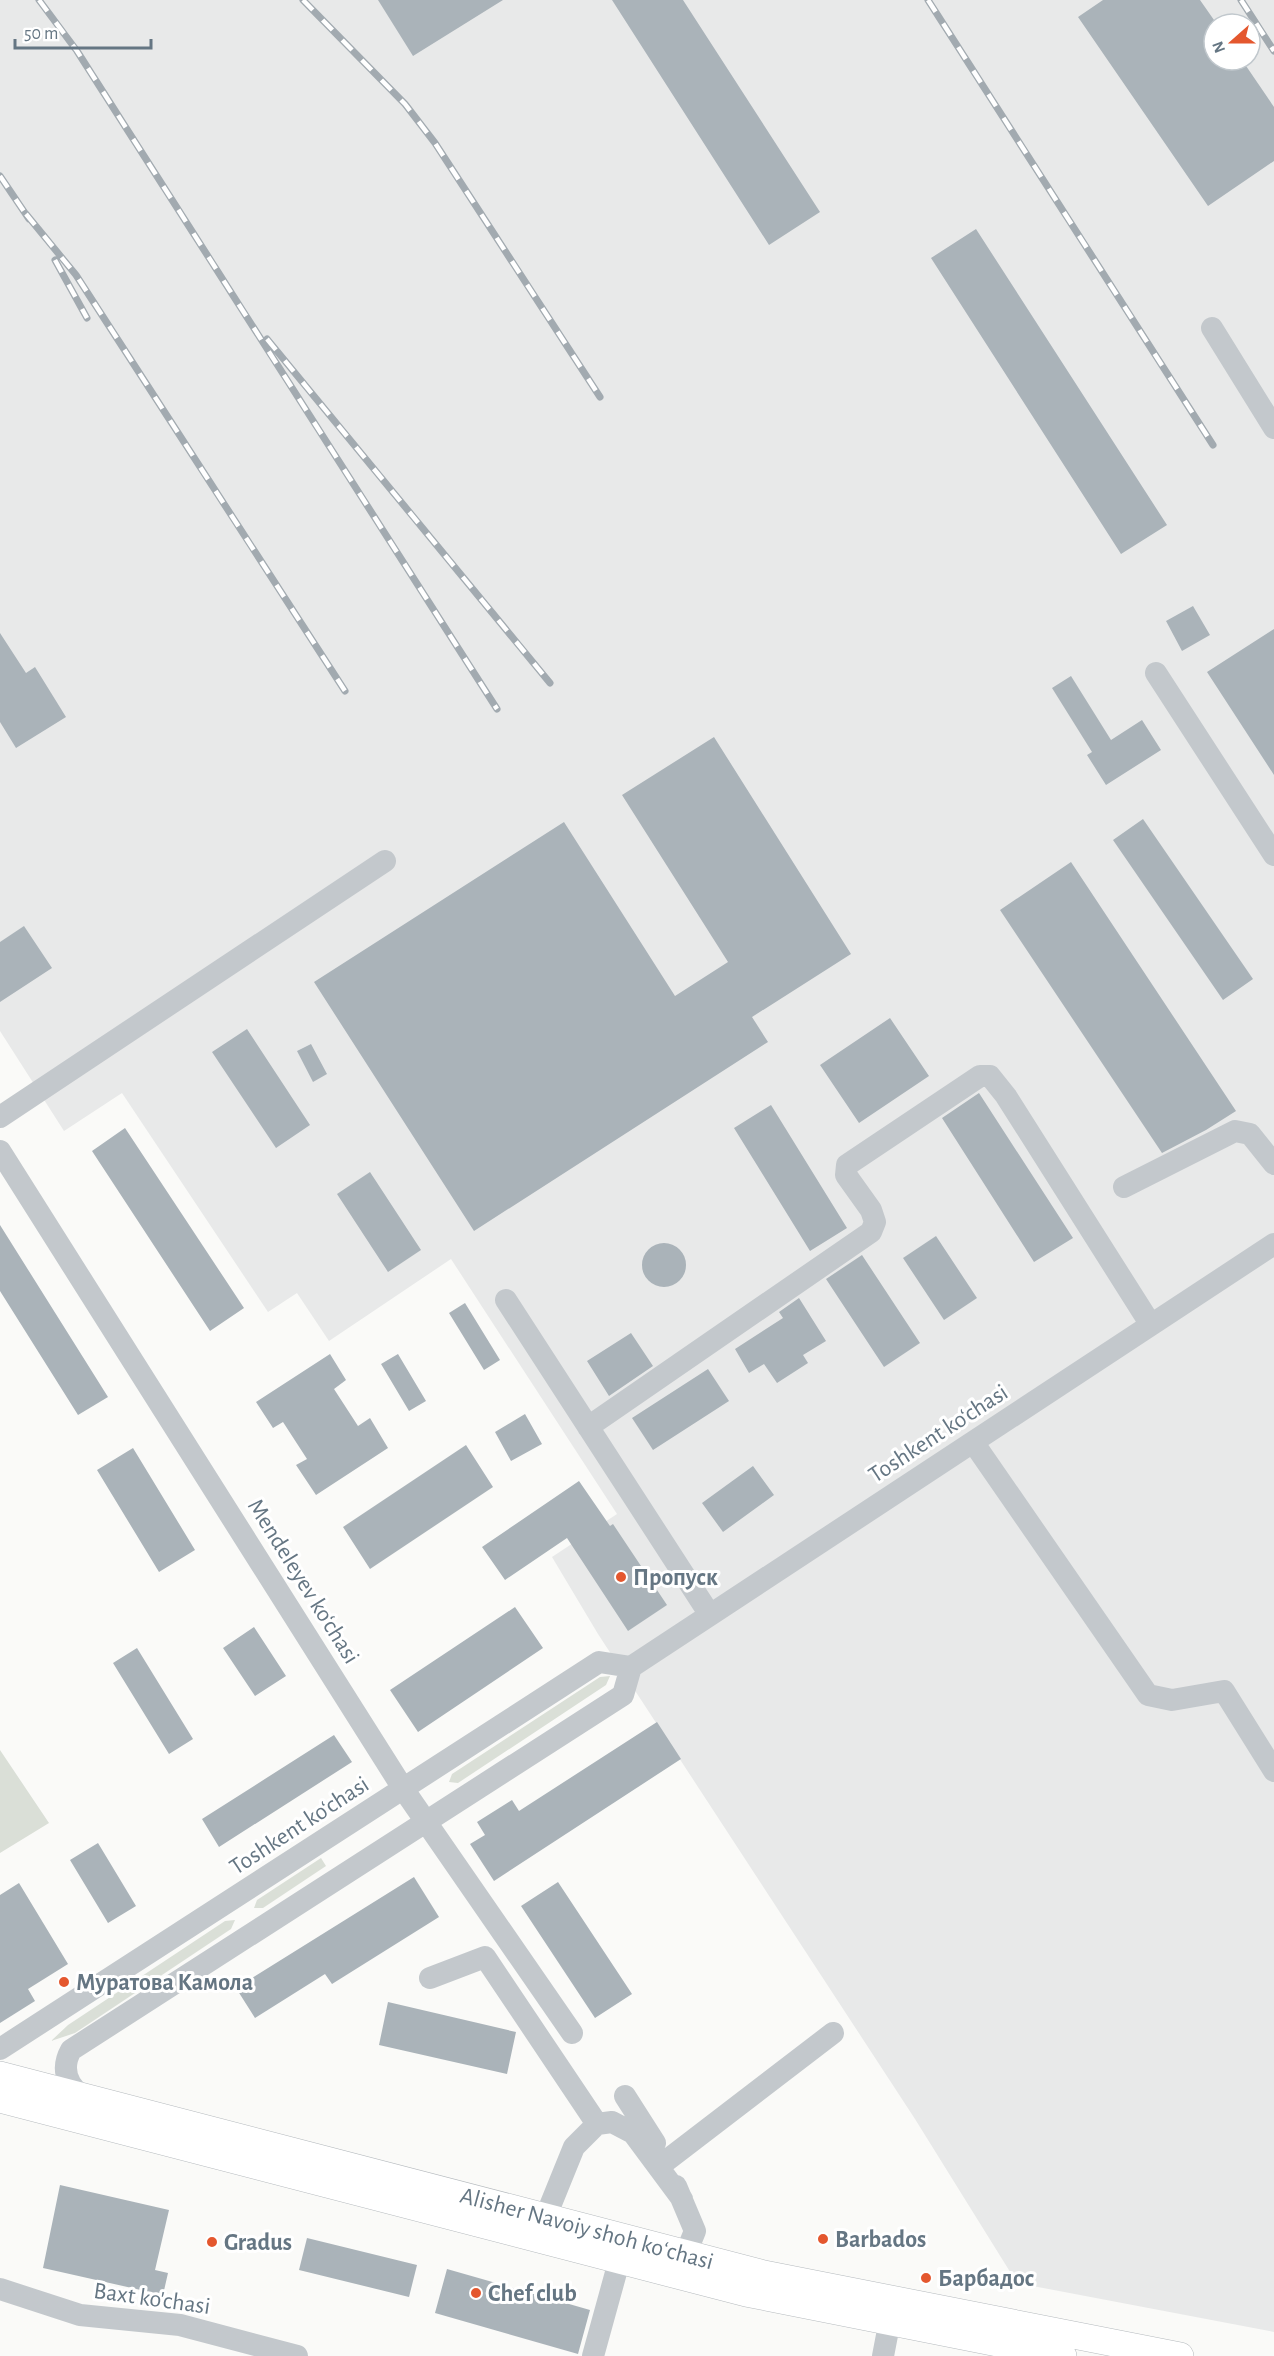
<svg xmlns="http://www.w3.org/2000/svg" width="1274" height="2356" viewBox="0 0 1274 2356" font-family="'Alegreya Sans',sans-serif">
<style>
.built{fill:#e8e9e9;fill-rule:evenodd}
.green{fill:#dadfd7}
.building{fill:#aab3b9}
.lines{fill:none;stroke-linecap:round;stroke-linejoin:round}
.major-casing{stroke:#b5babe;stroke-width:28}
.minor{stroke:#c3c8cc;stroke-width:22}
.major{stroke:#fff;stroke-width:27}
.rail-casing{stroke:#a2aab0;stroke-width:7}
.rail{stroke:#fff;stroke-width:4.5;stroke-dasharray:14;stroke-linecap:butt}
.poi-dot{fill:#e4572e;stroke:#fff;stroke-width:2}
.labels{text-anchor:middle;stroke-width:6;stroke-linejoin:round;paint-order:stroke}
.street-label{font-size:24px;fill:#657683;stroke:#fff}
.poi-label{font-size:24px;font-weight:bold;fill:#657683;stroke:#fff;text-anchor:start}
</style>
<rect width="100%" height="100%" fill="#fafaf8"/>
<path class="built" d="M 0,0 L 1274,0 L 1274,2332 L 1017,2283 L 915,2119 L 598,1634 L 552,1557 L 617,1514 L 451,1259 L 329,1341 L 297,1293 L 268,1312 L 122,1093 L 64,1131 L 0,1031 ZM 1214,24 L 1250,24 L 1250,60 L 1214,60 Z"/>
<path class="green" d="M 610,1676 L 606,1685 L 458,1783 L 449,1782 L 452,1774 L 600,1677 Z
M 0,1750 L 49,1823 L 0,1853 Z
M 321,1858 L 326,1866 L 263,1908 L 254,1908 L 257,1900 Z
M 235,1920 L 231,1929 L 75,2033 L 51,2041 L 68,2025 L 225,1921 Z"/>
<path class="building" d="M 378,0 L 503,0 L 413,56 Z
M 612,0 L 683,0 L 820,212 L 769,245 Z
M 1103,0 L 1200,0 L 1214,20 L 1214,60 L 1242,60 L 1274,107 L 1274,161 L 1208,206 L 1078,17 Z
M 976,229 L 1167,525 L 1121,554 L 931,258 Z
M 1193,606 L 1210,635 L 1182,651 L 1166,621 Z
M 1274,629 L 1274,775 L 1207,672 Z
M 0,633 L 26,673 L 35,667 L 66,717 L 16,748 L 0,722 Z
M 1071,676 L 1111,740 L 1142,720 L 1161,750 L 1106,785 L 1087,755 L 1092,752 L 1052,688 Z
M 714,737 L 851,954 L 752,1017 L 768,1042 L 474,1231 L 314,982 L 564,822 L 675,996 L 728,962 L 622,795 Z
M 1143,819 L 1253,979 L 1223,1000 L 1113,840 Z
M 1071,862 L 1236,1111 L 1206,1130 L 1162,1153 L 1000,910 Z
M 24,926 L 52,968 L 0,1002 L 0,942 Z
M 890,1018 L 929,1076 L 859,1123 L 820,1065 Z
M 247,1029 L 310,1125 L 276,1148 L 212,1052 Z
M 311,1044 L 327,1074 L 313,1082 L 297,1051 Z
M 979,1093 L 1073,1238 L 1034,1262 L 942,1118 Z
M 771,1105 L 847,1228 L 810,1251 L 734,1128 Z
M 125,1128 L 244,1308 L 210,1331 L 92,1151 Z
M 370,1172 L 421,1250 L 388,1272 L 337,1194 Z
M 0,1225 L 108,1397 L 78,1415 L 0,1291 Z
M 936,1236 L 977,1298 L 944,1320 L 903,1258 Z
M642 1265a22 22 0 1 1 44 0a22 22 0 1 1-44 0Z
M 862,1255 L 920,1343 L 884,1367 L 826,1279 Z
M 799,1298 L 826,1341 L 803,1355 L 808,1363 L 777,1383 L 764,1364 L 749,1373 L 735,1349 L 783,1318 L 779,1312 Z
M 465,1303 L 500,1360 L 484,1370 L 449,1313 Z
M 631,1333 L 653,1366 L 609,1396 L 587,1361 Z
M 330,1354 L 346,1380 L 334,1389 L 358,1426 L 370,1418 L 388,1448 L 316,1495 L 296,1465 L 307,1459 L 283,1422 L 273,1428 L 256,1402 Z
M 398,1354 L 426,1401 L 409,1411 L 381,1364 Z
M 708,1369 L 729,1401 L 653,1450 L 632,1418 Z
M 525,1414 L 542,1444 L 511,1461 L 495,1432 Z
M 466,1445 L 493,1487 L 370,1569 L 343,1527 Z
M 133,1448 L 195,1550 L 159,1572 L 97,1470 Z
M 753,1466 L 774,1495 L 723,1532 L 702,1503 Z
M 579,1481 L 610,1526 L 613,1524 L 667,1605 L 628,1631 L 567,1538 L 505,1580 L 482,1547 Z
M 515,1607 L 543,1648 L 418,1732 L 390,1690 Z
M 254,1627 L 286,1676 L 255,1696 L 223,1648 Z
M 137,1648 L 193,1739 L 169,1754 L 113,1663 Z
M 657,1722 L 681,1759 L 494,1881 L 470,1844 L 485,1835 L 477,1822 L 512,1800 L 519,1811 Z
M 334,1735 L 352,1762 L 219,1847 L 202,1819 Z
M 98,1843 L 136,1906 L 108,1923 L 70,1860 Z
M 414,1877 L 439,1917 L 332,1984 L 325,1974 L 255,2018 L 236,1988 Z
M 558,1882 L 632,1994 L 595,2018 L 521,1906 Z
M 19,1883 L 68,1964 L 28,1989 L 35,2001 L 0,2023 L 0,1895 Z
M 388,2002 L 516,2032 L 507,2074 L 379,2045 Z
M 60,2185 L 169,2210 L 155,2270 L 168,2273 L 163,2295 L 43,2268 Z
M 307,2238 L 417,2265 L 409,2297 L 299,2270 Z
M 447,2269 L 590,2310 L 578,2354 L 435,2313 Z"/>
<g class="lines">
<g class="major-casing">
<path id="major" d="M 0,2075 L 764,2274 L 1180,2356
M 0,2099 L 746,2293 L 1063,2356"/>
</g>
<path class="minor" d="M 1212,328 L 1274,428
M 1156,673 L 1274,855
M 0,1117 L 385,861
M 0,1151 L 404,1790 L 572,2033
M 1124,1187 L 1235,1131 L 1250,1134 L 1274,1164
M 506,1300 L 710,1615
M 588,1427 L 871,1232 L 875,1222 L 871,1210 L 846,1175 L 847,1165 L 980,1076 L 990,1076 L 1006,1096 L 1151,1325
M 973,1442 L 1148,1695 L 1172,1700 L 1224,1691 L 1274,1771
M 631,1667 L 1274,1244
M 430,1978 L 485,1957 L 597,2124
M 0,2049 L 599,1662 L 631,1667 L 623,1695 L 71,2050 C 61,2068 66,2084 82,2096
M 625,2096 L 655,2143
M 666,2161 L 833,2033
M 676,2186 L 695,2231 L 686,2253
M 546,2216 L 574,2147 L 597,2124 L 612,2122 L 633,2133 L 682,2199
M 0,2289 L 80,2315 L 180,2325 L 297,2356
M 593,2356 L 620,2258
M 883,2356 L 893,2304"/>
<use href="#major" class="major"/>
<g class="rail-casing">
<path id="rail" d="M 39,0 L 77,51 L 497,709
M 303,0 L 405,104 L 435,143 L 600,397
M 928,0 L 1213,445
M 1241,0 L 1274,51
M 0,176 L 29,219
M 26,214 L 76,275 L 345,691
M 55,260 L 87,318
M 267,339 L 550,683"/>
</g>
<use href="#rail" class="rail"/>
</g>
<g class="poi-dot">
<circle cx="621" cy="1577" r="6"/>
<circle cx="64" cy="1982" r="6"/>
<circle cx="823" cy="2239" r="6"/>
<circle cx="212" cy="2242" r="6"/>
<circle cx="926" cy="2278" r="6"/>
<circle cx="476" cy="2293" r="6"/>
</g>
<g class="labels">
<g class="street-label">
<text transform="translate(938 1433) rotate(-33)" y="8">Toshkent ko‘chasi</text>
<text transform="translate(304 1581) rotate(58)" y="8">Mendeleyev ko‘chasi</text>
<text transform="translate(299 1825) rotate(-33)" y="8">Toshkent ko‘chasi</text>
<text transform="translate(587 2228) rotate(15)" y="8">Alisher Navoiy shoh koʻchasi</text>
<text transform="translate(152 2298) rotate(8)" y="8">Baxt ko'chasi</text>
</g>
<g class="poi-label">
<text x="633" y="1585">Пропуск</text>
<text x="76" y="1990">Муратова Камола</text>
<text x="835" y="2247">Barbados</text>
<text x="224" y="2250">Gradus</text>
<text x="938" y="2286">Барбадос</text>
<text x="488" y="2301">Chef club</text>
</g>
</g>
<g transform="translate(1232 42) rotate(249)"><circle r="28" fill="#ffffff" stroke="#c1c8cd" stroke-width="1.5"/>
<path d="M0-4.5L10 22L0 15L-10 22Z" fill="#e4572e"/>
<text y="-9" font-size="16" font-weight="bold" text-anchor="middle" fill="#657683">N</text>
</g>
<path d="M15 39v9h136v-9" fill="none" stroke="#657683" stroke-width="3"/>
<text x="24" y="39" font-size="18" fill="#657683" stroke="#ffffff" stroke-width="4.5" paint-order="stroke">50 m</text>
</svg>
